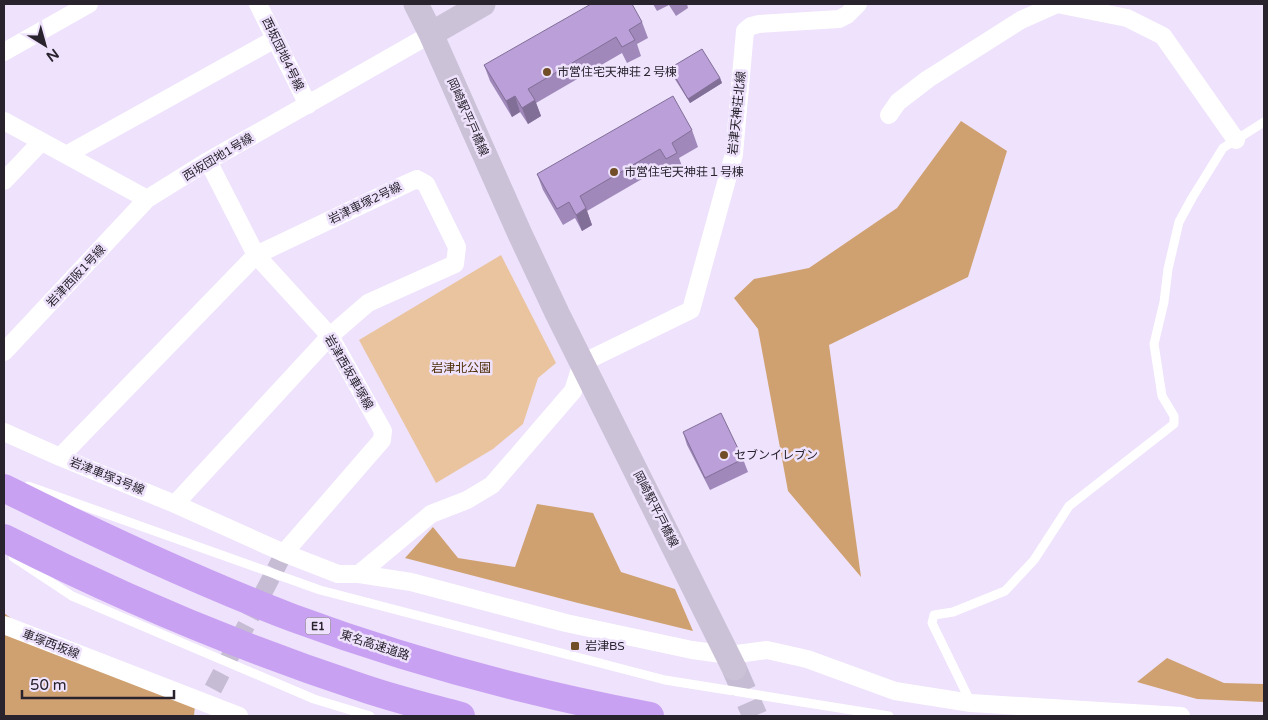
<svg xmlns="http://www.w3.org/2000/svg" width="1268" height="720" viewBox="0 0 1268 720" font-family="'Varela Round','Noto Sans JP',sans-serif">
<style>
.green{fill:#eac49f}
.forest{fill:#d0a170}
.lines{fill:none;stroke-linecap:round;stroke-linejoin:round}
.street-tunnel{stroke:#c6bcd3;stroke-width:18;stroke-dasharray:18 9;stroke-linecap:butt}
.secondary-tunnel{stroke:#c6bcd3;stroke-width:25;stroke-dasharray:25 12;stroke-linecap:butt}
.lane{stroke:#fff;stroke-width:9}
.street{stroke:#fff;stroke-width:18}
.secondary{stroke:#ccc2d7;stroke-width:25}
.highway{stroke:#c9a1f2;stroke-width:28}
.wall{fill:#a089ba}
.shaded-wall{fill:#826f97}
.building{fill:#ba9fd8;stroke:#826f97}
.poi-dot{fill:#714e27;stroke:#eee2fc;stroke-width:2}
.labels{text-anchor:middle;stroke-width:5;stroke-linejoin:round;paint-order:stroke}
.shield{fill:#eee2fc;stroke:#635c6b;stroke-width:1}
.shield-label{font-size:11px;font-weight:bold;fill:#28232d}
.street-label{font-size:12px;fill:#28232d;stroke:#eee2fc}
.poi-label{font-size:12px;fill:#28232d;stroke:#eee2fc;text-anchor:start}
.park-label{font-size:12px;fill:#4e2e06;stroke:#eee2fc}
</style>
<rect width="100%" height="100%" fill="#eee2fc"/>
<path class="green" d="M 501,255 L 556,363 L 538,378 L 523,424 L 493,449 L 436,483 L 359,340 Z"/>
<path class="forest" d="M 961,121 L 1007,151 L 968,277 L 829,345 L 861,577 L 788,491 L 758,329 L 734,298 L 754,279 L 809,268 L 897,208 Z
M 537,504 L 593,513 L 621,572 L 675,589 L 693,631 L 578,603 L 405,558 L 433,527 L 458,558 L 515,567 Z
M 4,613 L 39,639 L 196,694 L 194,716 L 4,716 Z
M 1167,658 L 1224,683 L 1264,684 L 1264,702 L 1197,699 L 1137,682 Z"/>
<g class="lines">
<path class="street-tunnel" d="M 213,689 L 284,553"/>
<path class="secondary-tunnel" d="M 734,668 L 755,716"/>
<path class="lane" d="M 28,486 L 320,590 L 665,680 L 889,716
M 13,557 L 72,596 L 314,699 L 370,716
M 971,703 L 932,623 L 934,615 L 953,612 L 1005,591 L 1034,560 L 1069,506 L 1174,424 L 1174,416 L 1162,396 L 1154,344 L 1164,302 L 1168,269 L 1179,222 L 1192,198 L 1223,148 L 1264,122"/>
<path class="street" d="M 258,4 L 308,105
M 1057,4 L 1127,18 L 1163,36 L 1236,140
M 4,52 L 89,4
M 889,115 L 898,102 L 928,79 L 1021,20 L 1057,4
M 4,121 L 147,199
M 66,155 L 275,39
M 208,161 L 256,255 L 330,336 L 383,431 L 382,440 L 284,553
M 4,181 L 41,142
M 4,352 L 147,199 L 208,161 L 431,34
M 4,432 L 60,457 L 175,504 L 330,336 L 368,303 L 455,264 L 457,247 L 426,184 L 417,179 L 408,183 L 256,255 L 60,457
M 175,504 L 284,553 L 338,574 L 359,574 L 431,514 L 467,500 L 492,485 L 573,391 L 582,363 L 691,310 L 734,154 L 745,31 L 751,26 L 759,24 L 839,19 L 847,15 L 858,4
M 359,574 L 411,582 L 566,623 L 692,650 L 729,655 L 767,650 L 807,659 L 895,691 L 971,703 L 1181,716
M 4,625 L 239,716"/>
<path class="secondary" d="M 416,4 L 431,34 L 519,232 L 557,313 L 734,668
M 431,34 L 483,4"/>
<path class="highway" d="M 4,488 C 98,535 194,580 293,618 C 409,661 529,693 650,716
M 4,538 C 120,597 239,647 363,688 C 395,699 428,707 461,716"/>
</g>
<path class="wall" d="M 653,4 L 687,4 L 688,8 L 676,16 L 669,5 L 657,11 Z
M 642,22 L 648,38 L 637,44 L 641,56 L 627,63 L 622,53 L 536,103 L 541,116 L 528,124 L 520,112 L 512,117 L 490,81 L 484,65 Z
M 670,68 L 720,78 L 722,83 L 690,103 L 671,73 Z
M 692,130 L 698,147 L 679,158 L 683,169 L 672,176 L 666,165 L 587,211 L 592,225 L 582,231 L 575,218 L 563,225 L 543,190 L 537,174 Z
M 683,432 L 743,459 L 748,472 L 710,490 L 687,445 Z"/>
<path class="shaded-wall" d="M 720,78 L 722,83 L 690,103 L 688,99 Z
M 515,96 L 520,112 L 512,117 L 506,101 Z
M 535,100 L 541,116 L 528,124 L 522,108 Z
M 586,208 L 592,225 L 582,231 L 576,215 Z"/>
<path class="building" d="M 591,4 L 632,4 L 642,22 L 629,30 L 635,40 L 622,47 L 616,37 L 528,89 L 535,100 L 522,108 L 515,96 L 506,101 L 484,65 Z
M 702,49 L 720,78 L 688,99 L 670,68 Z
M 673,96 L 692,130 L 672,143 L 677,153 L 666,159 L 660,149 L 580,196 L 586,208 L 576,215 L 569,202 L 557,209 L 537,174 Z
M 721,413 L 743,459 L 705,478 L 683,432 Z"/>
<g class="poi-dot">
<circle cx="547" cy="72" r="5"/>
<circle cx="614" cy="172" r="5"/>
<circle cx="724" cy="455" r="5"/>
<rect x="570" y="641" width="10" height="10" rx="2.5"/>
</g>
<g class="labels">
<rect class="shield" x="305.5" y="617.5" width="25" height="17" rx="4"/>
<g class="shield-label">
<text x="318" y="630">E1</text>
</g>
<g class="street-label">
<text transform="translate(283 54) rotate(64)" y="4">西坂団地4号線</text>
<text transform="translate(737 113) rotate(-84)" y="4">岩津天神荘北線</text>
<text transform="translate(468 117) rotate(66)" y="4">岡崎駅平戸橋線</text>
<text transform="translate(218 157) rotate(-31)" y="4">西坂団地1号線</text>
<text transform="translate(365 203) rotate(-26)" y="4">岩津車塚2号線</text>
<text transform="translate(76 276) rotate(-47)" y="4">岩津西阪1号線</text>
<text transform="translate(349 372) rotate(60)" y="4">岩津西坂車塚線</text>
<text transform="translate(107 476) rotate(22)" y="4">岩津車塚3号線</text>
<text transform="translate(656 509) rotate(63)" y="4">岡崎駅平戸橋線</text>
<text transform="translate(51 644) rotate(21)" y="4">車塚西坂線</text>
<text transform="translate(375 645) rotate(18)" y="4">東名高速道路</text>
</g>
<g class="poi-label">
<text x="557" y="76">市営住宅天神荘２号棟</text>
<text x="624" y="176">市営住宅天神荘１号棟</text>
<text x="734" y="459">セブンイレブン</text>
<text x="585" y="650">岩津BS</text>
</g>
<g class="park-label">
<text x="461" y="372">岩津北公園</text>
</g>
</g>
<rect width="1268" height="720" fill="none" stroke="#28232d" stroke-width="10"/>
<g transform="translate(45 45) rotate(143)" stroke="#eee2fc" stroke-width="4" paint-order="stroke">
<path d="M0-4L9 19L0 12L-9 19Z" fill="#28232d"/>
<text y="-8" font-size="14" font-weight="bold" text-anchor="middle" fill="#28232d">N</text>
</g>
<path d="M22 690v8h152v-8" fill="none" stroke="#28232d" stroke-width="2.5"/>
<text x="30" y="690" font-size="15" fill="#28232d" stroke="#eee2fc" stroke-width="4" paint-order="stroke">50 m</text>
</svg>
